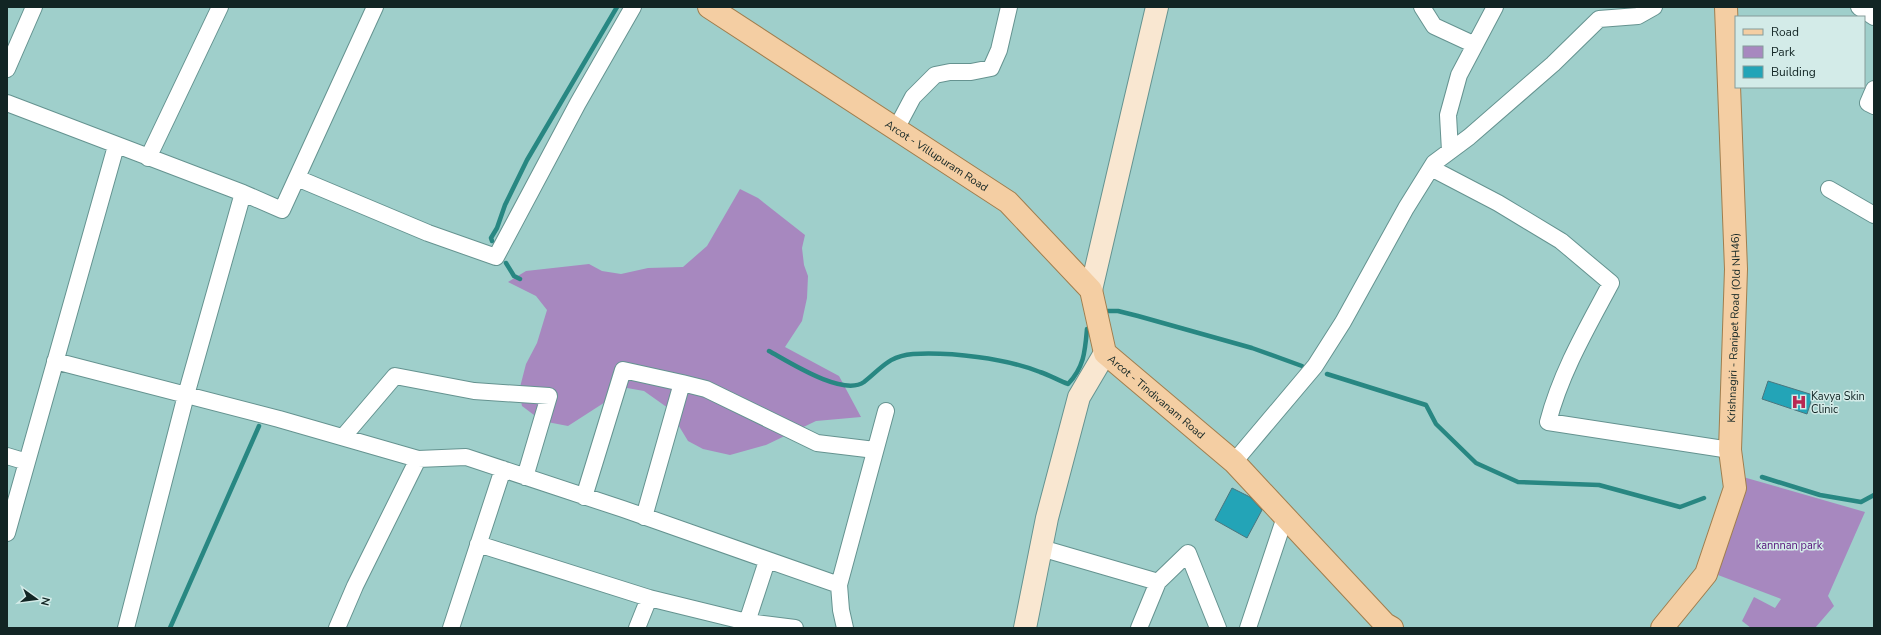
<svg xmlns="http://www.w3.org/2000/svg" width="1881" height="635" viewBox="0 0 1881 635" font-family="'Nunito Sans',sans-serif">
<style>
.green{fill:#a788bf}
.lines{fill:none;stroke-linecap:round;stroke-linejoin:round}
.stream{stroke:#288782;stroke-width:4.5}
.building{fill:#23a4b7;stroke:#4a767e}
.street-casing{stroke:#659390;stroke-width:18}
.secondary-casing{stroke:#659390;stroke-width:24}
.primary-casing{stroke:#a07e4e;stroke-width:24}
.street{stroke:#fff;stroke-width:16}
.secondary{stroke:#f9e7d1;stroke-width:22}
.primary{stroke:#f4cea3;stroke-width:22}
.labels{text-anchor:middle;stroke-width:3;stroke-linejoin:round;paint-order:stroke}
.street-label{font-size:11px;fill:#122524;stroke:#d3ebe8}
.poi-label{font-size:11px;fill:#122524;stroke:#d3ebe8;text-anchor:start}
.park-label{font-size:11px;fill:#56117b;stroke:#d3ebe8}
</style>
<rect width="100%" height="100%" fill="#9fcfcb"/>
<path class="green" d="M 740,189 L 758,198 L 805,235 L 802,248 L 804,265 L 808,276 L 807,298 L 802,321 L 785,347 L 839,376 L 861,417 L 816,421 L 766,445 L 730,455 L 703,449 L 688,441 L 668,408 L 644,391 L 627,388 L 568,426 L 542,421 L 522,406 L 519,391 L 526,364 L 537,343 L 547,310 L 536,296 L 508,282 L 526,271 L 589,264 L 602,271 L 621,274 L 648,268 L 683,267 L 707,246 Z
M 1743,477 L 1865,512 L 1828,596 L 1834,606 L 1815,628 L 1751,628 L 1742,621 L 1754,597 L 1775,608 L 1781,599 L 1718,575 Z"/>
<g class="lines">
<path class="stream" d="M 492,241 L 491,238 L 497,228 L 505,205 L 527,160 L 617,7
M 506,263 L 514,276 L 520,279
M 1106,311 L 1118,311 L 1138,316 L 1252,348 L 1302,366
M 769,351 C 789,362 843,397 864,382 C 882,368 888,356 913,354 C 950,352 1005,358 1040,372 C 1049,375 1058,380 1068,384 C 1084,367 1085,352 1087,329
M 1327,374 L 1426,405 L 1436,424 L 1476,463 L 1518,482 L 1599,485 L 1680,507 L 1704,498
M 1762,477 L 1820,495 L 1861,502 L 1874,495
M 170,628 L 259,426"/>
</g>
<path class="building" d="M 1768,381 L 1813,395 L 1807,414 L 1762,399 Z
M 1232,488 L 1250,497 L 1262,510 L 1247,538 L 1215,520 Z"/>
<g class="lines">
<g class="street-casing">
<path id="street" d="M 1422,7 L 1434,26 L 1475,45
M 1859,7 L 1874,17
M 7,69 L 34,7
M 1874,89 L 1868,103 L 1874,106
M 7,103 L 243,193 L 282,210 L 375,7
M 896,129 L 913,97 L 935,75 L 950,72 L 971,72 L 991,68 L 999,50 L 1009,7
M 1450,151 L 1448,115 L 1459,75 L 1495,7
M 148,158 L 220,7
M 1431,168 L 1498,203 L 1561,241 L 1611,283 C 1587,328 1561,372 1548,422 L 1730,450
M 297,178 L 428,233 L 496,257 L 578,103 L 633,7
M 1829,189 L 1874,215
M 55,361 L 279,419 L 418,459 L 466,457 L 623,509 L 839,585
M 343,437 L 395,376 L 474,391 L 549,396 L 525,477
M 7,456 L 27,462
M 1234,462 L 1315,366 L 1343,322 L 1406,208 L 1434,163 L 1469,137 L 1553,64 L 1599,19 L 1638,16 L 1654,7
M 584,497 L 623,370 L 682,383
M 644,517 L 682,383 L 706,389 L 817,443 L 875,450
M 7,533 L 116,146
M 478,544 L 649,598
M 1041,548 L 1158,582
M 747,622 L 795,628
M 126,628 L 186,395 L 243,193
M 337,628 L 355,586 L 418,459
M 451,628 L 503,469
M 637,628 L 649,598 L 747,622 L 767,561
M 845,628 L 841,610 L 839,585 L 886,411
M 1139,628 L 1158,582 L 1188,553 L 1218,628
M 1248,628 L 1285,517"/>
</g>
<g class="secondary-casing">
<path id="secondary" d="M 1091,290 L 1157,7
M 1025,628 L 1047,518 L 1079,397 L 1105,353"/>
</g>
<g class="primary-casing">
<g id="primary">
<path id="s1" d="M 709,7 L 1008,202 L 1091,290 L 1105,353 L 1234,462 L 1385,624 L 1392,628"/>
<path id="s2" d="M 1662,628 L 1706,574 L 1735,488 L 1730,450 L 1736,269 L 1726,7"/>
</g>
</g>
<use href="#street" class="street"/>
<use href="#secondary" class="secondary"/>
<use href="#primary" class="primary"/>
</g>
<defs>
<g id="hospital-bare" transform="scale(1.2)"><path d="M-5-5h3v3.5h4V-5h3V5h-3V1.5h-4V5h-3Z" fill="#b82851" stroke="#d3ebe8" stroke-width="2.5" paint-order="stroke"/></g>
</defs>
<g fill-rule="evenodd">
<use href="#hospital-bare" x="1799" y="402"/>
</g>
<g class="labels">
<g class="street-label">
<text dy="4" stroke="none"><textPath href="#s1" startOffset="272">Arcot - Villupuram Road</textPath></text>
<text dy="4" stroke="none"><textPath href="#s2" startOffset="321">Krishnagiri - Ranipet Road (Old NH46)</textPath></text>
<text dy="4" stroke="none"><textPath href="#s1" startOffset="610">Arcot - Tindivanam Road</textPath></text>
</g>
<g class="poi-label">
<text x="1811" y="400">Kavya Skin<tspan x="1811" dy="13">Clinic</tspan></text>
</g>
<g class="park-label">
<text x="1789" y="549">kannnan park</text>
</g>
</g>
<rect width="1881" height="635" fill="none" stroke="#122524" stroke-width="16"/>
<rect x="1735" y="16" width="130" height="72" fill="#d3ebe8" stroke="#869c9a"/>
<rect x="1743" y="29" width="20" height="6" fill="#f4cea3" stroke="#869c9a"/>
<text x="1771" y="36" font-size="12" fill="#122524">Road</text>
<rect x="1743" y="46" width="20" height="12" fill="#a788bf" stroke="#869c9a"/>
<text x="1771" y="56" font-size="12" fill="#122524">Park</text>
<rect x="1743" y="66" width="20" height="12" fill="#23a4b7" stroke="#869c9a"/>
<text x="1771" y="76" font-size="12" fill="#122524">Building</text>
<g transform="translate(36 599) rotate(104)" stroke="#d3ebe8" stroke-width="3" paint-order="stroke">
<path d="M0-3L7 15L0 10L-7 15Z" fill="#122524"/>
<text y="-6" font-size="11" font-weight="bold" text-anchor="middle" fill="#122524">N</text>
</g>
</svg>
